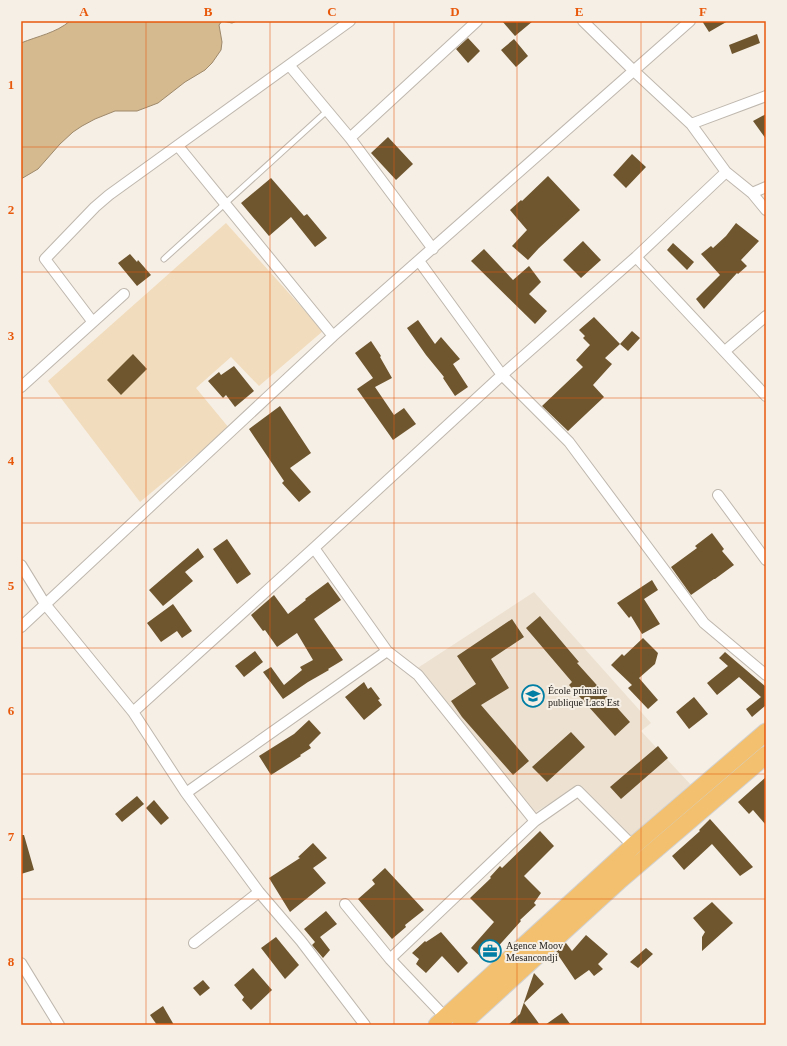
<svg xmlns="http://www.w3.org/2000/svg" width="787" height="1046" viewBox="0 0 787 1046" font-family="Georgia,serif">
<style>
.built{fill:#ede2d2}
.green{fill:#f1dcbd}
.water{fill:#d5b98f;stroke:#9e896b}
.building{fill:#6f562f}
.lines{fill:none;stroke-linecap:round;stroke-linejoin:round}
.service-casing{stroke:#beb7ae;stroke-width:7}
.minor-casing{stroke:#beb7ae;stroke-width:12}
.trunk-casing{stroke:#d2d1d1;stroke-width:19}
.service{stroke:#fff;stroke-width:5}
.minor{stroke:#fff;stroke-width:10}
.trunk{stroke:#f2c06e;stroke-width:17}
.grid{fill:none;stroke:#e8590c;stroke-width:1;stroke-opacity:0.55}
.labels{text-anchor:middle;stroke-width:4;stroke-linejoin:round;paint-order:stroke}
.poi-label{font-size:10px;fill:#1d1a17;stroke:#f6efe5;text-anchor:start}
.neatline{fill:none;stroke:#e8590c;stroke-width:1.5}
.grid-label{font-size:13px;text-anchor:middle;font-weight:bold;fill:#e8590c}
</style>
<rect width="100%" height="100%" fill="#f6efe5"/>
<path class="built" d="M 534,592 L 651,723 L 641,731 L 691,785 L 631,836 L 576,788 L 534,813 L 416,669 Z"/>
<path class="green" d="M 226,223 L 323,331 L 259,386 L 231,357 L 196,388 L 229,428 L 140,502 L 48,381 Z"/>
<path class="water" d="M 70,21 L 237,21 L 232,23 L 222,21 L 219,25 L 222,42 L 221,50 L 212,63 L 205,70 L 185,82 L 158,103 L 137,111 L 115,111 L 95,119 L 82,126 L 73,132 L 60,144 L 38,169 L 21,179 L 21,43 C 38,36 56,33 70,21 Z"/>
<path class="building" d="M 502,21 L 533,21 L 515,36 Z
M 702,21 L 728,21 L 709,32 Z
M 757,34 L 760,43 L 732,54 L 729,45 Z
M 468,38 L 480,51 L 468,63 L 456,49 Z
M 514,39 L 528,56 L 516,67 L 501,50 Z
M 766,114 L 766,139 L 753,121 Z
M 388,137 L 413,164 L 396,180 L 371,153 Z
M 632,154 L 646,167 L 626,188 L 613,175 Z
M 548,176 L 580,210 L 539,248 L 528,260 L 512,246 L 527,230 L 510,210 L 521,200 L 522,201 Z
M 271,178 L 304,216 L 307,214 L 327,238 L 315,247 L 291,217 L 269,236 L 241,203 Z
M 736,223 L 759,241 L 741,260 L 747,266 L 738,274 L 737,273 L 704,309 L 696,299 L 720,275 L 701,254 L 711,246 L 713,248 L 726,236 Z
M 583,241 L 601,260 L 581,278 L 563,260 Z
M 673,243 L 694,262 L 687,270 L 667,250 Z
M 484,249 L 513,280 L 529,266 L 541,282 L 529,294 L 547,311 L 535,324 L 471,261 Z
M 130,254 L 137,262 L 138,260 L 151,275 L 137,286 L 118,263 Z
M 594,317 L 620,344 L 605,358 L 612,364 L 593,385 L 604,397 L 568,431 L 542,406 L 583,367 L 576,360 L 590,345 L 583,338 L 585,336 L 579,330 Z
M 418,320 L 435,344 L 441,337 L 460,359 L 453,364 L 468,387 L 455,396 L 443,378 L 444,377 L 426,355 L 407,328 Z
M 632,331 L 640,338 L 628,351 L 620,344 Z
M 371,341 L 381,356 L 380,357 L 392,378 L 375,387 L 394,415 L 404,408 L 416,424 L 393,440 L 357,389 L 373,378 L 355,353 Z
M 133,354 L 147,369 L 121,395 L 107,380 Z
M 234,366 L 254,391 L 235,407 L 226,395 L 223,398 L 208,381 L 219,372 L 221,375 Z
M 280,406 L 311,453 L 290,468 L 311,492 L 299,502 L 282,483 L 284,481 L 249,429 Z
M 712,533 L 724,549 L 722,551 L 734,565 L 715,579 L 714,579 L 691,595 L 671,567 L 697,548 L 695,546 Z
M 227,539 L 251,574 L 237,584 L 213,549 Z
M 198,548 L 204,557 L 185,572 L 193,581 L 163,606 L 149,590 Z
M 652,580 L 658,590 L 644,599 L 660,624 L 642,634 L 631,616 L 629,618 L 617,603 Z
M 328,582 L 341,600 L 314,619 L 343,660 L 328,669 L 329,670 L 308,682 L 283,699 L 263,672 L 271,667 L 284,685 L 302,670 L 300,667 L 313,660 L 297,633 L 277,647 L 265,630 L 263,631 L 251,615 L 274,595 L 288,614 L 306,600 L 305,599 Z
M 173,604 L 192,631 L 182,638 L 177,631 L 161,642 L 147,623 Z
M 540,616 L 579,662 L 577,663 L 630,722 L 615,736 L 569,685 L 572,682 L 526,628 Z
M 512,619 L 524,637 L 491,659 L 509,688 L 481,705 L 529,761 L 513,775 L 462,717 L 451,701 L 476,684 L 457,656 Z
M 643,638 L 658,653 L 655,664 L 639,678 L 658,700 L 648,709 L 628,688 L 632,685 L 611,665 L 622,654 L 624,656 Z
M 255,651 L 263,662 L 244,677 L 235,666 Z
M 725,652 L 766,687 L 766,705 L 752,717 L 746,709 L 761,697 L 739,677 L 717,695 L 707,683 L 728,666 L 719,658 Z
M 364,682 L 368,689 L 371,687 L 380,699 L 378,700 L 382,705 L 364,720 L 345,697 Z
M 694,697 L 708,714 L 689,729 L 676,712 Z
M 309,720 L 321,733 L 309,745 L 311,748 L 300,755 L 301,756 L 271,775 L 259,756 L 294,734 Z
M 571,732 L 585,747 L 547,782 L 532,767 Z
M 658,746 L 668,758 L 621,799 L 610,787 Z
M 766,777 L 766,825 L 753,810 L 749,814 L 738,802 Z
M 137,796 L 144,804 L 122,822 L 115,814 Z
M 154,800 L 169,818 L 161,825 L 146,808 Z
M 710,819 L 753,867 L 740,876 L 712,844 L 684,870 L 672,856 L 700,831 L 699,830 Z
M 540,831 L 554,846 L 524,876 L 541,893 L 534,903 L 536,905 L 520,920 L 521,921 L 485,961 L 471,948 L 494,922 L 470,898 L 491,878 L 490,877 L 500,866 L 502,868 Z
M 21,835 L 24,835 L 34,870 L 21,874 Z
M 313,843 L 327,858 L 313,868 L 326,883 L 290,912 L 269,878 L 300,858 L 298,857 Z
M 385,868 L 424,910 L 405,925 L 406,927 L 392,939 L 358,899 L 375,884 L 372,880 Z
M 712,902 L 733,923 L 702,951 L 702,937 L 705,932 L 693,918 Z
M 326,911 L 337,924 L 320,937 L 330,950 L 323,958 L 312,945 L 315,942 L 304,929 Z
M 441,932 L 468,963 L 458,973 L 442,956 L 426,973 L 416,964 L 419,959 L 412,953 L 425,941 L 426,942 Z
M 586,935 L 608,954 L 598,964 L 603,969 L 594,976 L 589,970 L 575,980 L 556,952 L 566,943 L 572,951 Z
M 276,937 L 299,965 L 285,979 L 261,948 Z
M 646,948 L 653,954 L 638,968 L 630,962 Z
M 253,968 L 272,990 L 251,1010 L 242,1000 L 244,997 L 234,985 Z
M 534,973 L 544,984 L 524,1003 L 540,1025 L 508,1025 L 520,1014 Z
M 203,980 L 210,988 L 200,996 L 193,988 Z
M 163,1006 L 174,1025 L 157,1025 L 150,1015 Z
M 562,1013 L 571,1025 L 545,1025 Z"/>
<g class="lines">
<g class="service-casing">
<path id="service" d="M 164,259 L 327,111"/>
</g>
<g class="minor-casing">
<path id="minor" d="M 583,21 L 634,71 L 691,124 L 726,172 L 752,193 L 766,210
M 289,65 L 350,138 L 433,249
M 691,124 L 766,96
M 350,138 L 477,21
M 178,146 L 333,336
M 752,193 L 766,187
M 636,257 L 766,396
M 419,261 L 502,375 L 569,442 L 704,623 L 766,675
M 92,321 L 45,259 L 95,207 L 109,195 L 350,21
M 725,351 L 766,316
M 21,387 L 124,294
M 718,495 L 766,560
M 314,548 L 387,651 L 418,675 L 535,821
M 21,565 L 45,604 L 133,712 L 186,793 L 259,892 L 301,941 L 365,1025
M 21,627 L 333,336 L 690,21
M 133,712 L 314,548 L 502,375 L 636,257 L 726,172
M 186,793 L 387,651
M 345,904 L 390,959 L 445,1017
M 194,943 L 259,892
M 390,959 L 535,821 L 578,791 L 633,846
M 21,963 L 59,1025"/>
</g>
<g class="trunk-casing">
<path id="trunk" d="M 437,1025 L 633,846 L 766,732
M 461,1025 L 621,879 L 766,755"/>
</g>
<use href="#service" class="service"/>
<use href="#minor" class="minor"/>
<use href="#trunk" class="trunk"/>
</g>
<path class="grid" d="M 146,21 L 146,1025M 270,21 L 270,1025M 394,21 L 394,1025M 517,21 L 517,1025M 641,21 L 641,1025M 21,147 L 766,147M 21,272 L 766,272M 21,398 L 766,398M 21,523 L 766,523M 21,648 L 766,648M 21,774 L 766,774M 21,899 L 766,899"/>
<defs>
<g id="school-ring" transform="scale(1.15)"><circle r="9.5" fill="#f6efe5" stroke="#007ea4" stroke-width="1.5"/><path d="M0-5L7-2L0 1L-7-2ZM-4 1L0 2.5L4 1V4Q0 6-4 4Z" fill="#007ea4"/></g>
<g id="office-ring" transform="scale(1.15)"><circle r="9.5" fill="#f6efe5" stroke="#007ea4" stroke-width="1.5"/><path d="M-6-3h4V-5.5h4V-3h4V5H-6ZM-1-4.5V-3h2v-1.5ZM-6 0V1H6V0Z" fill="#007ea4"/></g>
</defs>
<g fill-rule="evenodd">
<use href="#school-ring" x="533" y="696"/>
<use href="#office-ring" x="490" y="951"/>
</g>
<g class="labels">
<g class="poi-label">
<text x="548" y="694">École primaire<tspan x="548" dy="12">publique Lacs Est</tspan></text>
<text x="506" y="949">Agence Moov<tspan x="506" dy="12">Mesancondji</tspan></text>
</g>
</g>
<rect width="787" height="1046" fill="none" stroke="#f6efe5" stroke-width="44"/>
<rect x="22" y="22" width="743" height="1002" class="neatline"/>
<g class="grid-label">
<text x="84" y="16">A</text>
<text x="208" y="16">B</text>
<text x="332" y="16">C</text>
<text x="455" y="16">D</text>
<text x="579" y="16">E</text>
<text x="703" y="16">F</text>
<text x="11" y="89">1</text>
<text x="11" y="214">2</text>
<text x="11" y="340">3</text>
<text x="11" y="465">4</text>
<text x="11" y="590">5</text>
<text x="11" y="715">6</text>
<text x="11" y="841">7</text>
<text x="11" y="966">8</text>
</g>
</svg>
